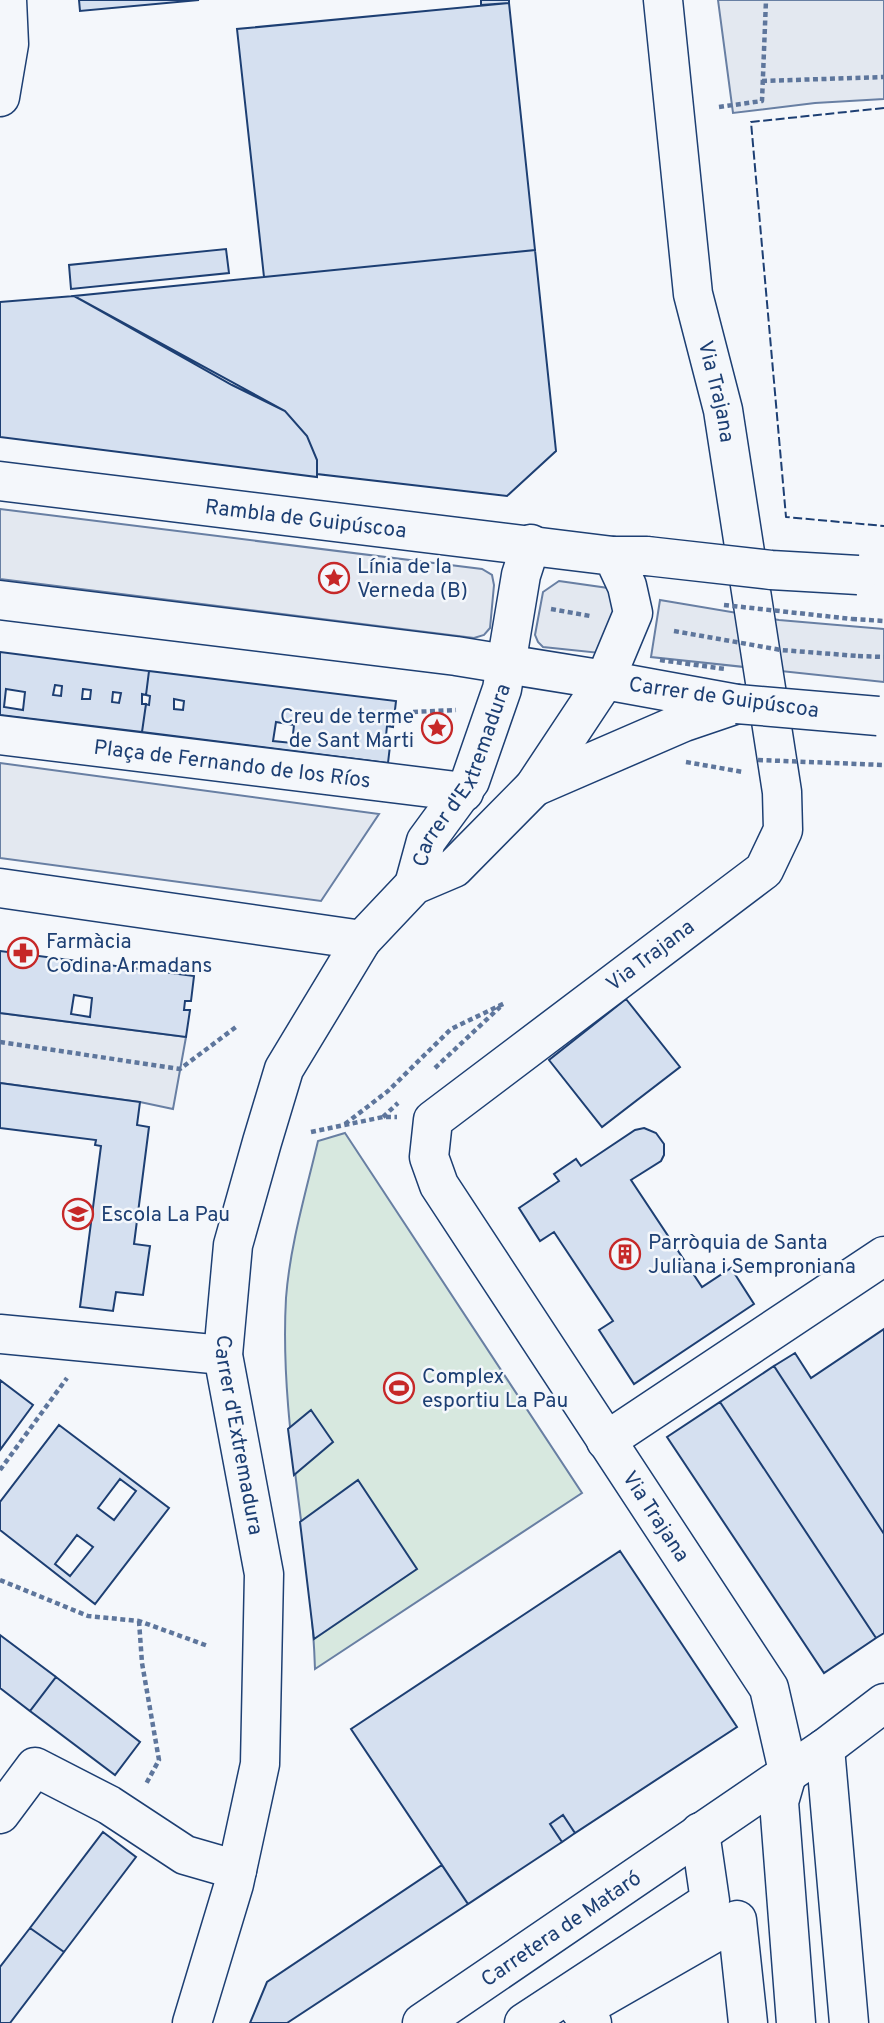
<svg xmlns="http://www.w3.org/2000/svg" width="884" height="2023" viewBox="0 0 884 2023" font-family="Overpass,sans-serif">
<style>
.green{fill:#d7e8df;stroke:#687fa3;stroke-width:2}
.parking{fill:#e3e8f0;stroke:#687fa3;stroke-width:2}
.building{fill:#d5e0f0;stroke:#1d3f73;stroke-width:2;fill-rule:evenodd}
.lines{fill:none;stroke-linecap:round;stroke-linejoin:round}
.minor-casing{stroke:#1d3f73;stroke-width:41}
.major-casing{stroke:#1d3f73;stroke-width:41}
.path{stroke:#5e769c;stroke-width:4.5;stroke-dasharray:5 3.5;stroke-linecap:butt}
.minor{stroke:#f4f7fb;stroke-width:38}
.major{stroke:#f4f7fb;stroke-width:38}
.major-bridge-casing{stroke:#1d3f73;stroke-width:41;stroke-linecap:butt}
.path-bridge{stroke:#5e769c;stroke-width:4.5;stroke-dasharray:5 3.5;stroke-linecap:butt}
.major-bridge{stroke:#f4f7fb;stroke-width:38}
.fence{stroke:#1d3f73;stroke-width:2;stroke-dasharray:9 3.5;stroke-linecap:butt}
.labels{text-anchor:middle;stroke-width:5;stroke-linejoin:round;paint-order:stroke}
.street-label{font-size:21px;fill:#1d3f73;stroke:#f4f7fb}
.poi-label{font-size:21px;fill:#1d3f73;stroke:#f4f7fb;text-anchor:start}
</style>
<rect width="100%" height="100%" fill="#f4f7fb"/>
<path class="green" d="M 345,1133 L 582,1493 L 315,1669 C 311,1544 279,1423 286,1298 C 290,1245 306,1192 318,1141 Z"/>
<path class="parking" d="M 718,0 L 884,0 L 884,99 L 815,103 L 733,113 Z
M 0,509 L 482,569 L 492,575 L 494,585 L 490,628 L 484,635 L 474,638 L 0,579 Z
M 559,581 L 608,588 L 618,604 L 600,653 L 543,647 L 538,642 L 535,635 L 543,592 Z
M 660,600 L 779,620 L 884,629 L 884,682 L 651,657 Z
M 0,763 L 379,814 L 321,901 L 0,858 Z
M 0,1013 L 186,1037 L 173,1109 L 140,1102 L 0,1083 Z"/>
<path class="building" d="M 79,0 L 199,0 L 80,11 Z
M 481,0 L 509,0 L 509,3 L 481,5 Z
M 509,3 L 535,250 L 264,277 L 237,29 Z
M 226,249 L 229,273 L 71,289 L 69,265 Z
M 535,250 L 556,451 L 507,496 L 317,474 L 317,460 L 307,436 L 285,411 L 232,385 L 74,296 Z
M 74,296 L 285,411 L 307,436 L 317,460 L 317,477 L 0,437 L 0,302 Z
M 0,652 L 149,671 L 146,695 L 142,694 L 142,704 L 146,704 L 142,732 L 0,715 ZM 55,685 L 62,686 L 61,696 L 53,695 ZM 6,689 L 25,692 L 23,710 L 4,707 ZM 83,689 L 91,690 L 90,699 L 82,699 ZM 113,692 L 121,693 L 119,703 L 112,702 Z
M 149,671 L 396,701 L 393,727 L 387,726 L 386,736 L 391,737 L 388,763 L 142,732 L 146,704 L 149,705 L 150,696 L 146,695 ZM 174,699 L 184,701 L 183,710 L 174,709 ZM 276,722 L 294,725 L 292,743 L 273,741 Z
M 0,951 L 194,976 L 191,1001 L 185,1001 L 184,1010 L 190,1010 L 186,1037 L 0,1013 ZM 74,995 L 92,998 L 90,1017 L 71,1014 Z
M 626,999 L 680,1067 L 602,1127 L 549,1060 Z
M 0,1083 L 140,1102 L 137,1125 L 149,1127 L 134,1244 L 150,1246 L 143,1295 L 116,1292 L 113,1311 L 80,1307 L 101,1146 L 95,1145 L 96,1140 L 0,1128 Z
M 644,1128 L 656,1133 L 664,1144 L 664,1155 L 661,1161 L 631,1180 L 702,1287 L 731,1268 L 754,1304 L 634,1384 L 599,1330 L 613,1321 L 554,1232 L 540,1241 L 519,1208 L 559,1181 L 554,1174 L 576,1159 L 581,1166 L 635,1130 Z
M 884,1329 L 884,1534 L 774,1366 L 795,1353 L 811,1378 Z
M 774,1366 L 884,1534 L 884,1633 L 876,1638 L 720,1402 Z
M 0,1380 L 33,1405 L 0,1450 Z
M 720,1402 L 876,1638 L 824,1673 L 667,1437 Z
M 311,1410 L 333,1442 L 294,1475 L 288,1429 Z
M 59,1425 L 169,1508 L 95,1604 L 0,1530 L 0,1502 ZM 120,1479 L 136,1491 L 114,1520 L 98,1508 ZM 77,1535 L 93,1547 L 70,1576 L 55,1564 Z
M 358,1480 L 417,1569 L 314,1639 L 300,1522 Z
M 620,1551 L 737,1727 L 575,1833 L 563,1815 L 550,1824 L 562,1842 L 468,1904 L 351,1729 Z
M 0,1635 L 56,1677 L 30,1711 L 0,1688 Z
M 56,1677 L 140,1742 L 115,1775 L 30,1711 Z
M 563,1815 L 575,1833 L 562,1842 L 550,1824 Z
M 103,1832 L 136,1857 L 64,1952 L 30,1928 Z
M 442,1865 L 468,1904 L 287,2023 L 250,2023 L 267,1982 Z
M 30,1928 L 64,1952 L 10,2023 L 0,2023 L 0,1967 Z"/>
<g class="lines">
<g class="minor-casing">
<g id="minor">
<path id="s1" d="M 663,0 L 693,294 L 723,410 L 782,792 L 783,830 L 764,870 L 433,1120 L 429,1157 L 439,1185 L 769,1688 L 788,1771 L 779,1802 L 796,2023"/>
<path d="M 0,97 L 9,44 L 7,0"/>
<path id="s2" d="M 0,481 L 613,556 L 627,586 L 633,613 L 605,680 L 534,787 L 454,868 L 414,885 L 362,940 L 284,1069 L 262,1142 L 233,1245 L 223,1355 L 264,1574 L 260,1764 L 234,1884 L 192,2023"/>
<path d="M 0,600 L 456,656 L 605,680"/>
<path id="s3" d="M 0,735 L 464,792"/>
<path d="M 534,787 L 684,722 L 737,704"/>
<path id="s4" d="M 414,885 L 426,841 L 470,781 L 502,689 L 521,575 L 531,544"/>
<path d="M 0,888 L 362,940"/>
<path d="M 0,1334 L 223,1355"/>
<path d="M 606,1441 L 884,1256"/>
<path d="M 825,1748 L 849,2023"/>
<path d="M 0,1814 L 35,1767 L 109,1805 L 185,1855 L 237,1870"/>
<path id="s5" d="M 422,2023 L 825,1748 L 884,1703"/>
<path d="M 524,2023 L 710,1901 L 700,1832"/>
<path d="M 592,2023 L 580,2010 L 737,1920 L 748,2023"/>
</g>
</g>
<g class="major-casing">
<path id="major" d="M 613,556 L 647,556
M 605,680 L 737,704"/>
</g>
<path class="path" d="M 762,81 L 884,77
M 719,107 L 762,101 L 766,0
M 551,609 L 590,616
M 852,619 L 884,621
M 858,656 L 884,657
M 413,712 L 456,710
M 686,762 L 743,772
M 0,1042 L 180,1069 L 236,1027
M 435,1068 L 500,1007
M 383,1117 L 398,1103
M 345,1124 L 388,1091 L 451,1029 L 505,1003
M 311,1132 L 383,1117 L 397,1117
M 0,1470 L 67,1378
M 0,1580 L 88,1616 L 139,1621 L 208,1646
M 139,1621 L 142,1663 L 159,1760 L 146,1784"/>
<use href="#minor" class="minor"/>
<use href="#major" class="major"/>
<g class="major-bridge-casing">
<path id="major-bridge" d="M 647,556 L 771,570 L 858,575
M 737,704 L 878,716"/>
</g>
<path class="path-bridge" d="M 724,605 L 852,619
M 674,631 L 781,650 L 858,656
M 660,660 L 725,669
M 758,760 L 884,765"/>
<use href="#major-bridge" class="major-bridge"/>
<path class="fence" d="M 884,108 L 751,122 L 786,517 L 884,526"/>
</g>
<defs>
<g id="sight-ring" transform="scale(1.575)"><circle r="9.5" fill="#f4f7fb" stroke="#c62828" stroke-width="1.5"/><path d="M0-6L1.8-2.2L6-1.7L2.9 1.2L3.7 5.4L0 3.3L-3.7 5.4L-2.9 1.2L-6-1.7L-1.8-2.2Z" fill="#c62828"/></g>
<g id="pharmacy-ring" transform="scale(1.575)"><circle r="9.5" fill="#f4f7fb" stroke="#c62828" stroke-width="1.5"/><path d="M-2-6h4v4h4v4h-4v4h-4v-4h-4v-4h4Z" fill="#c62828"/></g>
<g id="school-ring" transform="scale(1.575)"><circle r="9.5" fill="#f4f7fb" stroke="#c62828" stroke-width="1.5"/><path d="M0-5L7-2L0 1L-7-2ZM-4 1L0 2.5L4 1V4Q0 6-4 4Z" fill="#c62828"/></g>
<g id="building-ring" transform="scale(1.575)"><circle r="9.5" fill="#f4f7fb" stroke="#c62828" stroke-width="1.5"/><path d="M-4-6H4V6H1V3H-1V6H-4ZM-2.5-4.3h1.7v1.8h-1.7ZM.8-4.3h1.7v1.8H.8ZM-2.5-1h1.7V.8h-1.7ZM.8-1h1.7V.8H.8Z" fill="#c62828"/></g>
<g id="stadium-ring" transform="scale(1.575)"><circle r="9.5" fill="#f4f7fb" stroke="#c62828" stroke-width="1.5"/><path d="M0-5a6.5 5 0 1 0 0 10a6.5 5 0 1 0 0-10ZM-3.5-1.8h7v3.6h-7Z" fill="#c62828"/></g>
</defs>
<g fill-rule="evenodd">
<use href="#sight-ring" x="334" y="578"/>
<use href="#sight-ring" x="437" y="728"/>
<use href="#pharmacy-ring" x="23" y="953"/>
<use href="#school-ring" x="78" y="1214"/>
<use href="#building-ring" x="625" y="1254"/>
<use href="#stadium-ring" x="399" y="1388"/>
</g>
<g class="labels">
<g class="street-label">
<text dy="7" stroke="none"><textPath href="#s1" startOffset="396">Via Trajana</textPath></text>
<text dy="7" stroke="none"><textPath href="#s2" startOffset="308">Rambla de Guipúscoa</textPath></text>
<text transform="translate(724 697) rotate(8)" y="7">Carrer de Guipúscoa</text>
<text dy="7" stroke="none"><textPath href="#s3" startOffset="234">Plaça de Fernando de los Ríos</textPath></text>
<text dy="7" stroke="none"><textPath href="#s4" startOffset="121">Carrer d'Extremadura</textPath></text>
<text transform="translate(650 955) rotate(-37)" y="7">Via Trajana</text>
<text dy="7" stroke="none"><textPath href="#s2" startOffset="1638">Carrer d'Extremadura</textPath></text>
<text dy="7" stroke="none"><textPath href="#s1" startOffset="1762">Via Trajana</textPath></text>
<text dy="7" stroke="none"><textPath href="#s5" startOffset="168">Carretera de Mataró</textPath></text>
</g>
<g class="poi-label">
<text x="357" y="573">Línia de la<tspan x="357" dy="24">Verneda (B)</tspan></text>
<text x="414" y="723" text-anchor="end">Creu de terme<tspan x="414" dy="24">de Sant Marti</tspan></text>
<text x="46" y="948">Farmàcia<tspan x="46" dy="24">Codina Armadans</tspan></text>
<text x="101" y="1221">Escola La Pau</text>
<text x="648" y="1249">Parròquia de Santa<tspan x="648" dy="24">Juliana i Semproniana</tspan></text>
<text x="422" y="1383">Complex<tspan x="422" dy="24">esportiu La Pau</tspan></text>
</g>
</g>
</svg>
